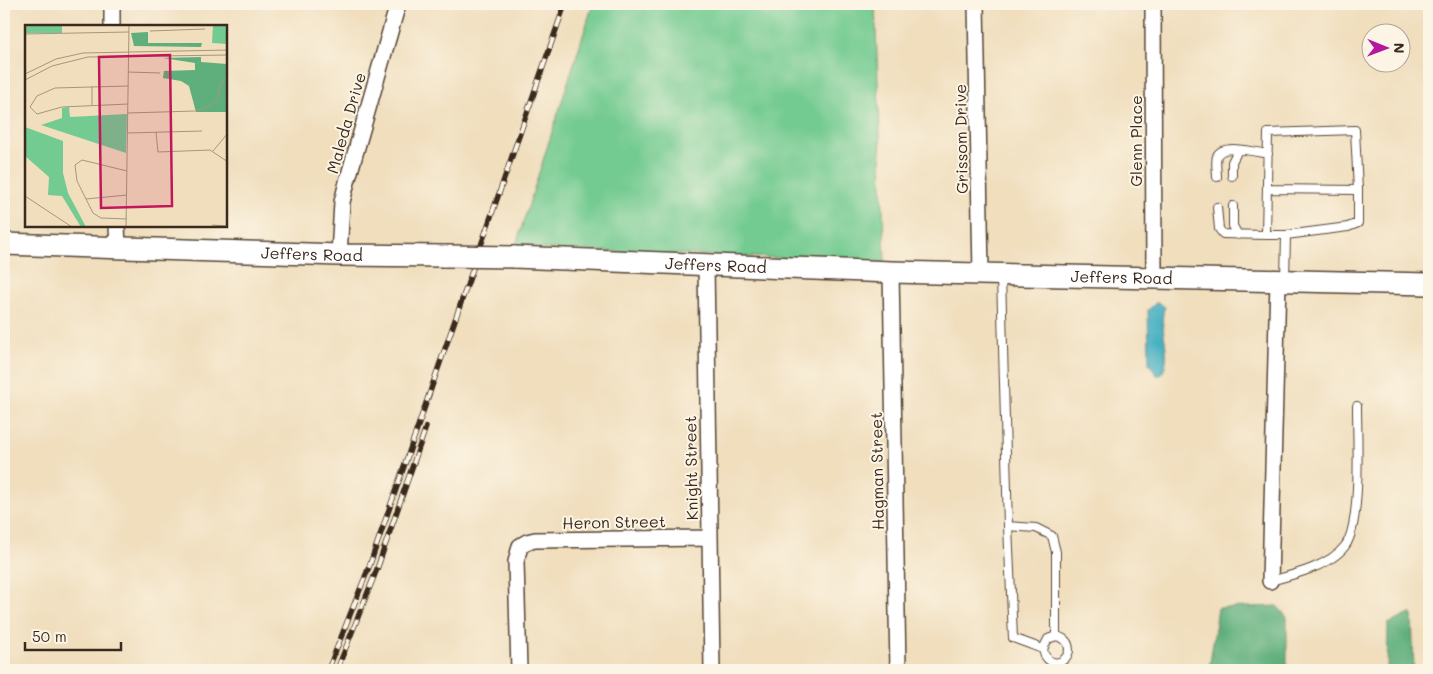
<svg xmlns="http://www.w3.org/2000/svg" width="1433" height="674" viewBox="0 0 1433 674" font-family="Mali,sans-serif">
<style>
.green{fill:#73cb91;stroke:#577a58}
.forest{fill:#5eaf7b;stroke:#4c6c4c}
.water{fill:#43afc1;stroke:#3f6c70}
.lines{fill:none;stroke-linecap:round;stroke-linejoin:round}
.service-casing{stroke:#564536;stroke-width:10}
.minor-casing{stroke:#564536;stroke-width:18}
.secondary-casing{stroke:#564536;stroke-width:24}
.service{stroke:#fff;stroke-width:8}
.minor{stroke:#fff;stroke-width:15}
.secondary{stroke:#fff;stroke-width:21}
.rail-casing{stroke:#3b2a1e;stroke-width:5.5}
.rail{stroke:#fcf5e5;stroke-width:4;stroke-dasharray:11;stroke-linecap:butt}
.secondary-bridge-casing{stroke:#564536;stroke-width:24;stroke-linecap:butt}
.secondary-bridge{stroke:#fff;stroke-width:21}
.labels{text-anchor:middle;stroke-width:4;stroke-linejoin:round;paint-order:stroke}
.street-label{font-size:16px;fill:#3b2a1e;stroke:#fcf5e5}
.inset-road{fill:none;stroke:#a8967d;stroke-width:1}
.view{fill:#c2185b;fill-opacity:0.15;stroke:#c2185b;stroke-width:2.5}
.inset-edge{fill:none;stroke:#3b2a1e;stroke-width:2.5}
</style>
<rect width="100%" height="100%" fill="#fcf5e5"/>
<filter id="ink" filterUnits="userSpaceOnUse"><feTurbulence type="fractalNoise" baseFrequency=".02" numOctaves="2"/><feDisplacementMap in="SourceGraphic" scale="10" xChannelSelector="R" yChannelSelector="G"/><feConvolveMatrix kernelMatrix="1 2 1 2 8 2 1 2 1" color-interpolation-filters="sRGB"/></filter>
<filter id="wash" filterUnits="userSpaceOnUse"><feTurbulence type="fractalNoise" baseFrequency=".0096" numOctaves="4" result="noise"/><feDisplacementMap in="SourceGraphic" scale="20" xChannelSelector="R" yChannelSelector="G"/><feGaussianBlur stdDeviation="1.12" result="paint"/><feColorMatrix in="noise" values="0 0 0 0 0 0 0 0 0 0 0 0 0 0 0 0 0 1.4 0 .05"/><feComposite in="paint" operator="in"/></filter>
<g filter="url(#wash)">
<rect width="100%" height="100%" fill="#f0debd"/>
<path class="green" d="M 593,4 L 875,4 L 885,262 L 515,248 Z"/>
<path class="forest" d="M 1277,606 L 1287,617 L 1287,670 L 1209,670 L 1218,608 Z
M 1412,613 L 1414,670 L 1387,670 L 1388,624 Z"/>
<path class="water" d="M 1157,302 L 1165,307 C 1156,325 1175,354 1161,375 L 1157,375 L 1149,363 L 1148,310 Z"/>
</g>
<g filter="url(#ink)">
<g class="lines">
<g class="service-casing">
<path id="service" d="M 1355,130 L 1358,190 L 1358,223 L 1348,227 L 1286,235 L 1266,235 L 1268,133 Z
M 1232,176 L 1232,162 L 1238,150
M 1217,177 C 1217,170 1215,162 1217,156 C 1222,143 1257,152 1268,154
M 1267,189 L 1358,190
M 1233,206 L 1233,226 L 1238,235
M 1217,207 L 1219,229 L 1223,234 L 1266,235
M 1001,276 L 1008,526 L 1013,638 L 1043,649 L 1048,639 L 1056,636 L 1056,552 L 1052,536 L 1036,528 L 1008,526
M 1285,280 L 1286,235
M 1270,581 C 1293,575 1330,566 1345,546 C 1362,524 1357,437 1357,406
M 1043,649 C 1045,665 1064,668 1069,651 C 1069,642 1065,638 1056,636"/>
</g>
<g class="minor-casing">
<path id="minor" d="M 112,4 L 112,26
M 976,4 L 981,274
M 1153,4 L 1154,279
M 117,226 L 118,247
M 339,255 L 342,202 L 347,182 L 398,4
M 706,265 L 712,670
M 891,272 L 898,670
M 1270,581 L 1278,281
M 519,670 L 516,562 L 520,546 L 527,542 L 535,540 L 709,538"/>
</g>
<g class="secondary-casing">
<g id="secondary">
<path id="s1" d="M 4,244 L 339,255 L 445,256"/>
<path id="s2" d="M 514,257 L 891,272 L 1429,284"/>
</g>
</g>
<use href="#service" class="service"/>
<use href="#minor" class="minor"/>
<use href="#secondary" class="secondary"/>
<g class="rail-casing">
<path id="rail" d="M 328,670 L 369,567 L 565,4
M 337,670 L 377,569 L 426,427"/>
</g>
<use href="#rail" class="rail"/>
<g class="secondary-bridge-casing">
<path id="secondary-bridge" d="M 445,256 L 514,257"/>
</g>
<use href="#secondary-bridge" class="secondary-bridge"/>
</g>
</g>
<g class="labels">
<g class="street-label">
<text transform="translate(346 123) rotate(-74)" y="6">Maleda Drive</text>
<text transform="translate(961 139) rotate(-91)" y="6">Grissom Drive</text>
<text transform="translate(1136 141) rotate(-90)" y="6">Glenn Place</text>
<text dy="6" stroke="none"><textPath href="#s1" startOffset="308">Jeffers Road</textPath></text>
<text dy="6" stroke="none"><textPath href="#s2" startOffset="202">Jeffers Road</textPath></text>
<text dy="6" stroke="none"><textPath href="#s2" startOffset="608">Jeffers Road</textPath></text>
<text transform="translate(691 468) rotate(-91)" y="6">Knight Street</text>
<text transform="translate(877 471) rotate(-91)" y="6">Hagman Street</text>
<text transform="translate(614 522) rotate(-1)" y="6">Heron Street</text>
</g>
</g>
<g transform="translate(25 25)">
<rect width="202" height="202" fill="#f0debd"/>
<path d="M 0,0 L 37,0 L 37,8 L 0,8 ZM 188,0 L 202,0 L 202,19 L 187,18 ZM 44,82 L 45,92 L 102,89 L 101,128 L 16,100 L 37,93 L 37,83 ZM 0,102 L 38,116 L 38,148 L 43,168 L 61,202 L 56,202 L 37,171 L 23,170 L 24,152 L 0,131 Z" fill="#73cb91"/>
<path d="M 123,7 L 123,18 L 177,18 L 176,22 L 109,21 L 106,8 ZM 176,32 L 176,37 L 202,39 L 202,87 L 171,87 L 164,61 L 156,56 L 138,53 L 139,46 L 170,45 L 170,38 L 138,33 Z" fill="#5eaf7b"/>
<path class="inset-road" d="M 125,6 L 180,4M 0,9 L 104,7M 103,47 L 135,48M 0,49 L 31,34 L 58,28 L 203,25M 0,55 L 27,41 L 63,32 L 203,30M 67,61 L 67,80M 103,79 L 37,82 L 12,89 L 5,82 L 12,71 L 30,63 L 103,61M 103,88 L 170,86 L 185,81 L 193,74 L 196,58 L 203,51M 131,107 L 133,127 L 185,125 L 203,137M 103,108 L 177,106M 188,126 L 203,108M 0,171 L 47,202M 61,174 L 102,170M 102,194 L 76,193 L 68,188 L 52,156 L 50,140 L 57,135 L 102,146M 187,200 L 203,201M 101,202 L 104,0"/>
<path class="view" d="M 145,30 L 147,181 L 76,183 L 74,32 Z"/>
<rect width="202" height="202" class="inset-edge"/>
</g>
<rect width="1433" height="674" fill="none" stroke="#fcf5e5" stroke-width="20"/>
<g transform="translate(1386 48) rotate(91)"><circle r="24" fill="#fcf5e5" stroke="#afa495"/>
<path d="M0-4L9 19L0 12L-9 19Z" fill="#b5179e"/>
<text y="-8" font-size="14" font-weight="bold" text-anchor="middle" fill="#3b2a1e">N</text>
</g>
<path d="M25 642v8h96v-8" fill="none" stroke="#3b2a1e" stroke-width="2.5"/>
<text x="32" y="642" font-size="15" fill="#3b2a1e" stroke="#fcf5e5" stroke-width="4" paint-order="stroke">50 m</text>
</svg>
